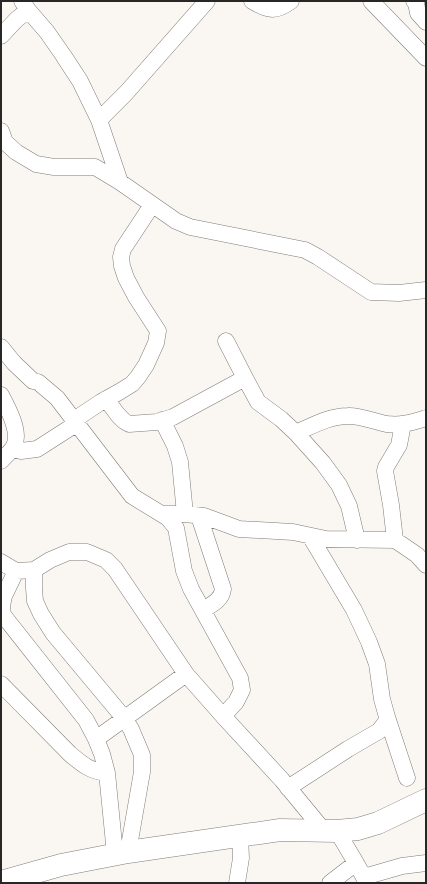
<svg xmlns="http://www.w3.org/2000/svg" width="427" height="884" viewBox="0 0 427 884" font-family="Poppins,sans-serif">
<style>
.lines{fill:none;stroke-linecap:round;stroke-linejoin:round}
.minor-casing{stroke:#7f7b78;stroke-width:17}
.primary-casing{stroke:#7f7b78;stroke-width:23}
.minor{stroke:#fff;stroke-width:16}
.primary{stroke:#fff;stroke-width:22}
</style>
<rect width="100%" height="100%" fill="#faf6f2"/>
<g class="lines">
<g class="minor-casing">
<path id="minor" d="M 22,1 L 28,10 L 47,32 L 63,55 L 80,81 L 99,120 L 120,182
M 252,1 C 267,10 275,13 291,1
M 371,1 L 426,58
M 414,1 L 416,3 L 418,13 L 426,22
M 1,36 L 16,20 L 28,10
M 99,120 L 126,93 L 207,1
M 1,131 L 5,142 L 16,152 L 36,164 L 54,167 L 95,167 L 120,182 L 176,221 L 190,227 L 305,250 L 318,257 L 371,292 L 399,293 L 426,290
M 226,341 L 245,378 L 258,402 L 281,419 L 296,433 L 323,463 L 339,485 L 349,506 L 357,540
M 1,347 L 14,363 L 33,381 L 38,382 L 57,398 L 132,496 L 168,518 L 176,528 L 184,571 L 191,589 L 240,678 L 242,690 L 236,702 L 223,716
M 1,395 C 8,408 21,432 14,446 C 11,452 5,456 1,461
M 106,399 L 118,415 L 124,421 L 129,424 L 157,422 L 173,417 L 245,378
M 74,420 L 101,402 L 119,392 L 132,384 L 138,377 L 146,365 L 156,343 L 158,331 L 136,297 L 126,278 L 122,266 L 121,257 L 123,249 L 152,205
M 162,420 L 175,446 L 180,462 L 185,514
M 296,433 C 312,426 329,416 348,416 C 359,415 375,422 387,424 C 401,426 413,422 426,418
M 13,449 L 21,451 L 37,449 L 76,424
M 162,514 L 185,514 L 204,516 L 239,529 L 293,532 L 326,539 L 395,540 L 417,555 L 426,565
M 199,516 L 223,589 C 222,600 211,605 203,610
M 395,540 L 391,505 L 385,471 L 386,467 L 399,445 L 403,424
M 1,562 L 16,571 L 34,570 L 50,560 L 69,552 L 87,552 L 106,560 L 115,569 L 186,674 L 223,716 L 282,780 L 324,831
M 34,570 L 34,588 L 35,601 L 41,614 L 53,633 L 124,718 L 131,729 L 142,755 L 142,772 L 128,852
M 16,571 L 4,596 L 2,606 L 3,615 L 86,720 L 96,739 L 102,754 L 107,773 L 115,854
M 1,684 L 70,754 C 83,765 90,771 107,773
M 387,717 L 407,778
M 96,739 L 186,674
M 288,788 L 348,749 L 379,731 L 386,722 L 387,717 L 382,699 L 377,664 L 369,642 L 354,610 L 310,536
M 337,831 L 356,863 L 367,883
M 364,877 L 402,866 L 426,863
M 237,883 L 241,858 L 240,836
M 330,883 L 356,863"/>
</g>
<g class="primary-casing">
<path id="primary" d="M 1,882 L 61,865 L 128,852 L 280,830 L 337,831 L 358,829 L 378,823 L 426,800"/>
</g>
<use href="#minor" class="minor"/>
<use href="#primary" class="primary"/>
</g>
<rect width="427" height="884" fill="none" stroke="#292726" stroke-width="4"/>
</svg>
